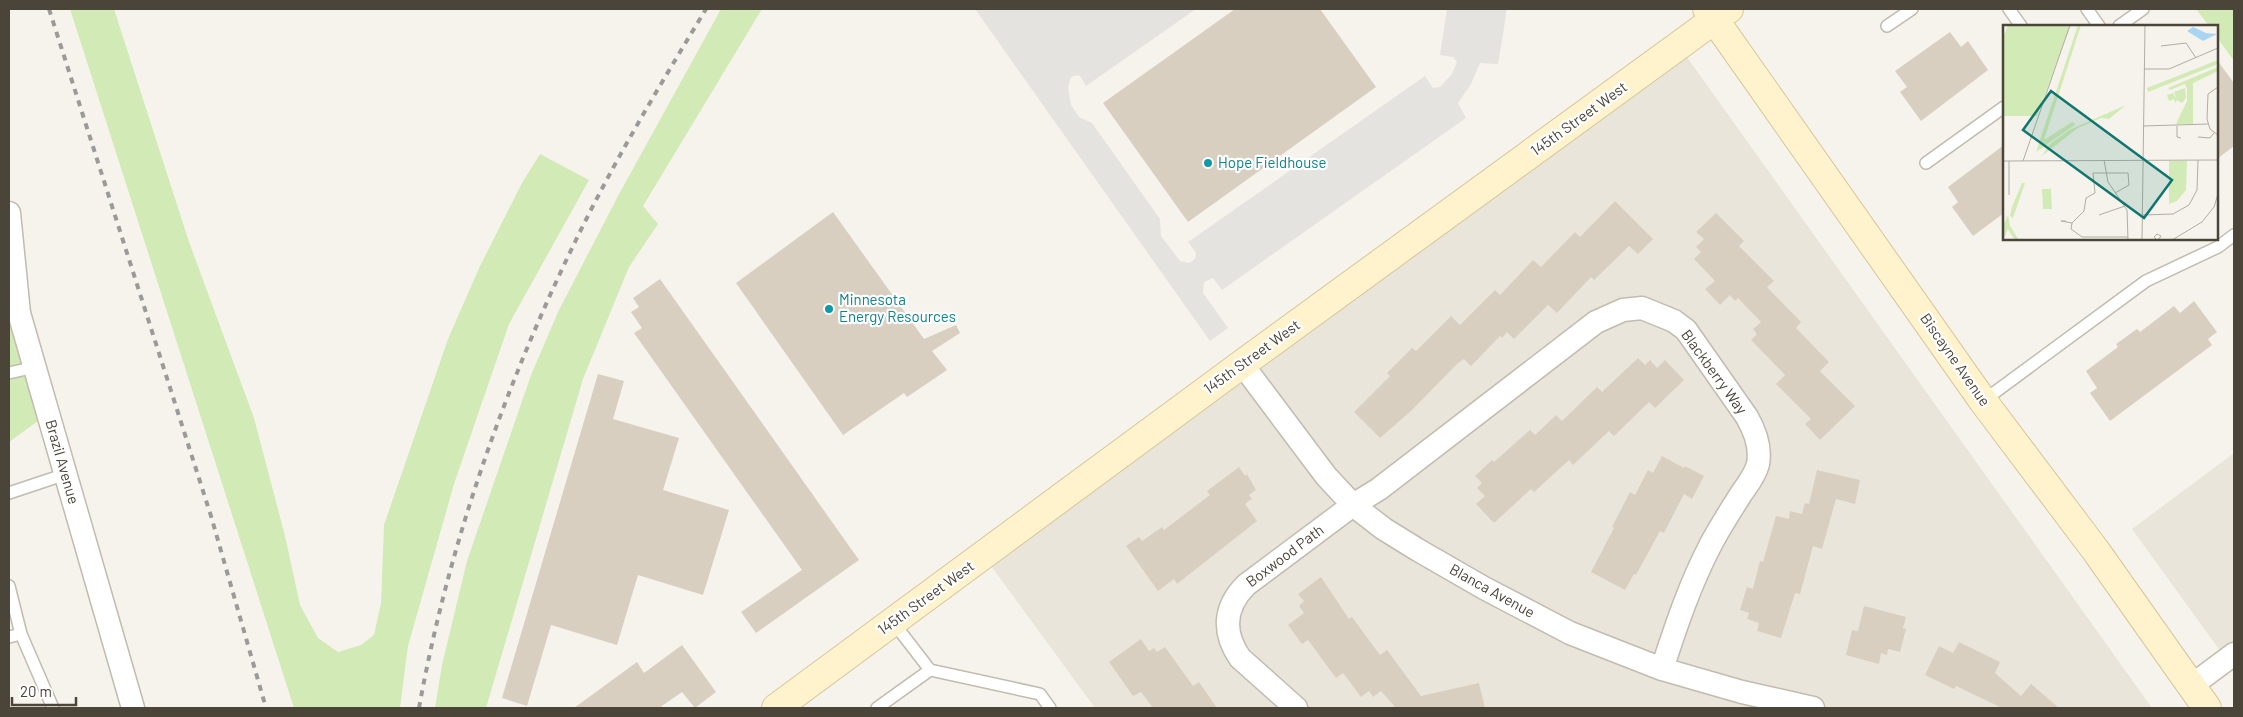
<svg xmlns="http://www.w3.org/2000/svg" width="2243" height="717" viewBox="0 0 2243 717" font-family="Barlow,sans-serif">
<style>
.residential{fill:#eae5da}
.green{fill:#d2eab5}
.parking{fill:#e5e3e0}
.building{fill:#d8cfc1}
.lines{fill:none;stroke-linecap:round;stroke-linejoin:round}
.lane-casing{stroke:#c2bbae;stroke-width:14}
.street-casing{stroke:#c2bbae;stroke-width:25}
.secondary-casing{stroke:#d6c79b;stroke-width:30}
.lane{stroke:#fff;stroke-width:11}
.street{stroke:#fff;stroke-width:22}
.secondary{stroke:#fff3cd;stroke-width:28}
.rail{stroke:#9a9a9a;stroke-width:4;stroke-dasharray:6 6;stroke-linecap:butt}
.culture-dot{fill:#0f9aa8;stroke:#fff;stroke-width:2}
.labels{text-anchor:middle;stroke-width:4.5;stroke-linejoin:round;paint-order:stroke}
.street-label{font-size:15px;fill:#4b4439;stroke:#fff}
.culture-label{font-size:15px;fill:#0d838f;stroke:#fff;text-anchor:start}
.inset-road{fill:none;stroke:#b2ada4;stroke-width:1}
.view{fill:#0f766e;fill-opacity:0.15;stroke:#0f766e;stroke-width:2.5}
.inset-edge{fill:none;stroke:#4b4439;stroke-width:2.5}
</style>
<rect width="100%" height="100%" fill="#f6f3ec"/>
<path class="residential" d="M 1679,46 L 2152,708 L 1095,708 L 983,555 Z
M 2234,453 L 2234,670 L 2132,529 Z"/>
<path class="green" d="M 70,9 L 114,9 L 189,242 L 254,418 L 285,536 L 300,605 L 318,638 L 338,652 L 361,645 L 374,635 L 381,603 L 384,525 L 448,339 L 480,266 L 522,183 L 540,154 L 589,180 L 509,324 L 454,484 L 408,646 L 400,708 L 294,708 Z
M 721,9 L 762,9 L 643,206 L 658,224 L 629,267 L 583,379 L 486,708 L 435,708 L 442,665 L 467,561 L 531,375 L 558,312 L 618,196 Z
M 2196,9 L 2234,9 L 2234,61 L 2217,37 L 2217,26 L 2209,26 Z
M 9,212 L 49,413 L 9,442 Z"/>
<path class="parking" d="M 975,9 L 1196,9 L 1086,86 L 1080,76 L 1076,75 L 1071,77 L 1068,87 L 1071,105 L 1079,117 L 1092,123 L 1160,219 L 1161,236 L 1180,261 L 1189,263 L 1195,259 L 1196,253 L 1188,242 L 1425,76 L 1433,88 L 1440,87 L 1452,74 L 1457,62 L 1453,57 L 1440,55 L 1447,9 L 1507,9 L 1498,64 L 1480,63 L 1471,84 L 1458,103 L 1466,118 L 1222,290 L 1213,278 L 1204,282 L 1203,293 L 1228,328 L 1210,341 Z"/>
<path class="building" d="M 1235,9 L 1320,9 L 1376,87 L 1188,222 L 1103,103 Z
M 1950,32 L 1961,47 L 1968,41 L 1988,70 L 1921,121 L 1900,92 L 1907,87 L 1895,71 Z
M 2217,60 L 2234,83 L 2234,146 L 2217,159 Z
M 2004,145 L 2004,213 L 1973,236 L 1952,207 L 1958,202 L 1948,187 Z
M 1615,201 L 1653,239 L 1638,254 L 1629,246 L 1594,280 L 1591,277 L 1557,313 L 1548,305 L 1514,339 L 1507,332 L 1502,338 L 1500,336 L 1471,366 L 1464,359 L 1458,363 L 1412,410 L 1380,438 L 1354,412 L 1390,376 L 1387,373 L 1412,348 L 1416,351 L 1451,316 L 1460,325 L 1495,290 L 1500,295 L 1533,260 L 1541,267 L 1575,232 L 1580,237 Z
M 833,212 L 924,339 L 956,325 L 960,333 L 932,351 L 947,370 L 907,397 L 904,393 L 843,435 L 736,283 Z
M 1716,213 L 1744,241 L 1739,246 L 1774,281 L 1767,287 L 1801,322 L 1796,328 L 1829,362 L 1820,371 L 1855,406 L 1820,440 L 1805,424 L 1811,419 L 1776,384 L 1785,375 L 1751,340 L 1757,334 L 1753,329 L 1761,322 L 1738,298 L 1735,301 L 1730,295 L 1720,305 L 1705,289 L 1715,281 L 1694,259 L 1701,252 L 1696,247 L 1704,239 L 1696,232 Z
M 660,279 L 859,560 L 756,633 L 741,612 L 802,570 L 634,333 L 642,328 L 631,312 L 639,307 L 633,298 Z
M 2194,301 L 2217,332 L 2208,339 L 2212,345 L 2110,421 L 2090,393 L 2097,388 L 2086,371 L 2118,347 L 2116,344 L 2137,329 L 2140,332 L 2174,306 L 2180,313 Z
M 1638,358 L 1645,365 L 1650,360 L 1657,368 L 1665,360 L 1684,380 L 1655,408 L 1649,402 L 1614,436 L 1609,431 L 1573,465 L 1569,460 L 1534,492 L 1531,489 L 1494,523 L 1476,504 L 1485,496 L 1477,488 L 1482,483 L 1475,476 L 1492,460 L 1494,462 L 1530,430 L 1535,435 L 1556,415 L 1562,421 L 1597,387 L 1602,392 Z
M 598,374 L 624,381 L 613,419 L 679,438 L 663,490 L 729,510 L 703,595 L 638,575 L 617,645 L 551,625 L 527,706 L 502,698 Z
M 1662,456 L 1684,468 L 1685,466 L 1704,476 L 1692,499 L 1684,494 L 1664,533 L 1660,531 L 1636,575 L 1634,574 L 1625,590 L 1591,572 L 1614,528 L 1612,527 L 1630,492 L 1635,495 L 1648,470 L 1653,473 Z
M 1239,467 L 1245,476 L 1247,474 L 1256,490 L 1249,495 L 1252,499 L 1245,504 L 1257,521 L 1177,584 L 1174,579 L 1158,591 L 1126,546 L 1139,537 L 1142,541 L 1162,527 L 1164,530 L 1210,495 L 1207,491 Z
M 1817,470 L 1860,480 L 1855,504 L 1836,499 L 1822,549 L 1813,546 L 1800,594 L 1795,593 L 1781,638 L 1757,631 L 1759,623 L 1747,619 L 1749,613 L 1740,610 L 1747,587 L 1753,589 L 1760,561 L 1763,562 L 1776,516 L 1789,519 L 1790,511 L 1802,514 L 1805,503 L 1809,504 Z
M 1321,577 L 1349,619 L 1352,617 L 1380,655 L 1387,650 L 1421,696 L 1479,683 L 1485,708 L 1396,708 L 1381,691 L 1373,697 L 1369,691 L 1361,697 L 1343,673 L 1336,678 L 1308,640 L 1302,644 L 1288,625 L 1304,613 L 1299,606 L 1304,601 L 1298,594 Z
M 1864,606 L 1906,617 L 1903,628 L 1906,629 L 1900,652 L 1888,649 L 1887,655 L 1881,653 L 1879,664 L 1846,655 L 1852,630 L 1858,631 Z
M 1141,639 L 1149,651 L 1154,648 L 1157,652 L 1165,647 L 1193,686 L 1199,682 L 1217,708 L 1153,708 L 1141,692 L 1133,696 L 1109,662 Z
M 1959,642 L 2000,662 L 1995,673 L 2021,696 L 2031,684 L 2059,708 L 2002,708 L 1956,686 L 1954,689 L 1925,675 L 1939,646 L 1953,653 Z
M 682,645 L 716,692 L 695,708 L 682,692 L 659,708 L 574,708 L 637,662 L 644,673 Z"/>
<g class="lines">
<g class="lane-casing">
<path id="lane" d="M 2009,9 L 2021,26
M 2087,9 L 2099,26
M 1887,26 L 1912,9
M 2119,26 L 2143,9
M 1926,163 L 2004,107
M 9,373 L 35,367
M 1983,401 L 2146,281 L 2218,247 L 2234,235
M 9,493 L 66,474
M 9,586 L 21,634 L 53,708
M 9,637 L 21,634
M 930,670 L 1040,694 L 1050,708
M 877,708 L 930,670 L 893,622"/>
</g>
<g class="street-casing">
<path id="street" d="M 9,213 L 19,313 L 133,708
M 1242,364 L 1326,476 L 1353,505 L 1384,529 L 1418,550 L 1484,588 L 1570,633 L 1662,669 L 1742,692 L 1813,708
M 2191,686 L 2234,654
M 1296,708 L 1240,658 C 1222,632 1224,607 1246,585 L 1353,505 L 1379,489 L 1596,322 L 1623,310 L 1642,308 L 1674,321 L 1686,330 L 1747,417 C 1755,431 1761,448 1758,464 C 1755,476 1747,485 1741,494 C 1731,510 1720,527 1711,544 C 1690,584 1676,626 1662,669"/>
</g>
<g class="secondary-casing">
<path id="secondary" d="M 1707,9 L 1983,401 L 2096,551 L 2207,708
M 776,708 L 1242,364 L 1729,9"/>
</g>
<use href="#lane" class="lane"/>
<use href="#street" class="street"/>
<use href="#secondary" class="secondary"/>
<path class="rail" d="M 49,9 L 211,516 L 266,708
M 419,708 C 448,547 504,388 575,242 C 614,161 660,85 706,9"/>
</g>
<g class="culture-dot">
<circle cx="1208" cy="163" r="5"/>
<circle cx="829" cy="309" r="5"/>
</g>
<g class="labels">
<g class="street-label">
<text transform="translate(1579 119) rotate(-36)" y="5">145th Street West</text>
<text transform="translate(1252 357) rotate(-36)" y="5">145th Street West</text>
<text transform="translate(1955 360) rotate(55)" y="5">Biscayne Avenue</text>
<text transform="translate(1714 372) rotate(54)" y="5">Blackberry Way</text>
<text transform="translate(62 462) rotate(74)" y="5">Brazil Avenue</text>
<text transform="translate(1285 556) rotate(-37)" y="5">Boxwood Path</text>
<text transform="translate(1492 591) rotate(29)" y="5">Blanca Avenue</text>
<text transform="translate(926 598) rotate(-36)" y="5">145th Street West</text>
</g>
<g class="culture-label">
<text x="1218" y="168">Hope Fieldhouse</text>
<text x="839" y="305">Minnesota<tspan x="839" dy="17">Energy Resources</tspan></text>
</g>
</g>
<g transform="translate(2003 25)">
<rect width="215" height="215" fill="#f6f3ec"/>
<path d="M 5,0 L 68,0 L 34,91 L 0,91 L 0,13 ZM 75,0 L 78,0 L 41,115 L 69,97 L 73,99 L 33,127 ZM 215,35 L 215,39 L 145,67 L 144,63 ZM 215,42 L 215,46 L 190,58 L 190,99 L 173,99 L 184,76 L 184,64 L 182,59 L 167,65 L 165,63 ZM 182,63 L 183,73 L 179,78 L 174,75 L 172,78 L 171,74 L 166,76 L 164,70 L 170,68 L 174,75 L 171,67 ZM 123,80 L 106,94 L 98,93 L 75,103 L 39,131 L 46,120 L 66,105 ZM 166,136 L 184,136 L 183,165 L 174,176 L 166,179 ZM 19,158 L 22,158 L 10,193 L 7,191 L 9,182 ZM 39,164 L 48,164 L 49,184 L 40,184 ZM 5,190 L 7,201 L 16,215 L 11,214 L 5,204 L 0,215 L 0,201 Z" fill="#d2eab5"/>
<path d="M 190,2 L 203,8 L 214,9 L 200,16 L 184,6 Z" fill="#a9d4f2"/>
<path class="inset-road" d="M 158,21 L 183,18 L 193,33M 141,44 L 166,44 L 215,23M 215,62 L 205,69 L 204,94 L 207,104 L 215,110M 140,101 L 205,99M 174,101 L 174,112 L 178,113M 195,112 L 207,113 L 211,108M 101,135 L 105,157 L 124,185 L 125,215M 0,136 L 215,135M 20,136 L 67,0M 112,168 L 126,160 L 125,148 L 90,148 L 92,168 L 83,173 L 81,186 L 69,198 L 68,204 L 79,212 L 125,212M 6,170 L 6,136M 96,190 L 122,181M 140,190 L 170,189 L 186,180 L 194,165 L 195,135M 63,196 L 58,196 L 69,198M 139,215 L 142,0M 154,215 L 151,212 L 154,209 L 158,211 L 155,215M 169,215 L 199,197 L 211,182 L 215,169"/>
<path class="view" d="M 48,66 L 169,155 L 141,193 L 20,105 Z"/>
<rect width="215" height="215" class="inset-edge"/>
</g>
<rect width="2243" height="717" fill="none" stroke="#4b4439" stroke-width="20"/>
<path d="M12 697v8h64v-8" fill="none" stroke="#4b4439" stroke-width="2.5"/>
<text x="20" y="697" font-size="15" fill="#4b4439" stroke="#ffffff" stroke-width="4" paint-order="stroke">20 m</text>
</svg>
